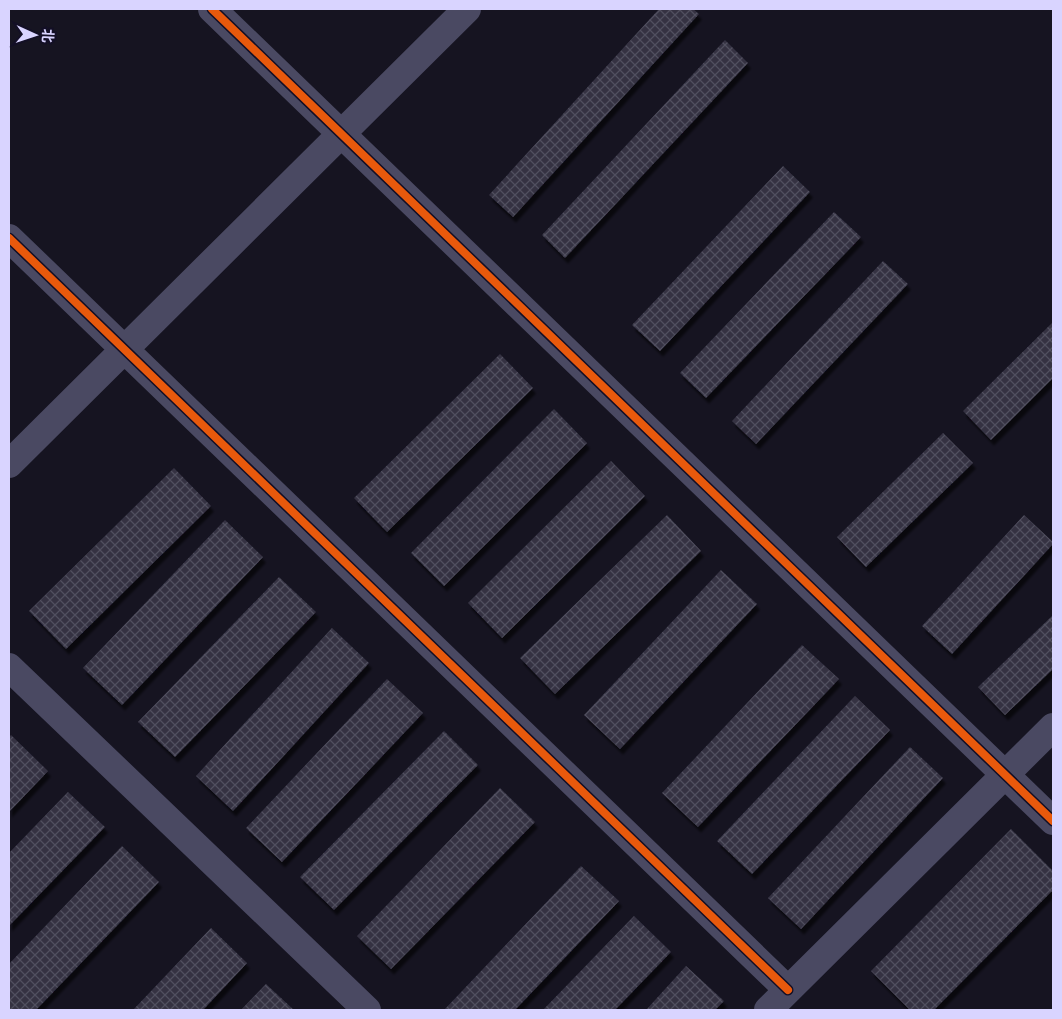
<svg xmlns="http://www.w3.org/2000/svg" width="1062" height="1019" viewBox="0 0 1062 1019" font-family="'Varela Round','Noto Sans SC',sans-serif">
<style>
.building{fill:url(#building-cross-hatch);filter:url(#shadow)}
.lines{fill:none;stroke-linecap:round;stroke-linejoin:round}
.minor{stroke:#4a4962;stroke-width:28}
.cycleway-casing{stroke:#130f26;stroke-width:11}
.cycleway{stroke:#e8590c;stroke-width:8}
</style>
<defs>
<pattern id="building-cross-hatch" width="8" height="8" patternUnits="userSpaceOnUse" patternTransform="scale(1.25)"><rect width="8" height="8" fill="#343243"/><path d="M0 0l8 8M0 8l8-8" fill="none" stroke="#514f5f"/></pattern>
<filter id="shadow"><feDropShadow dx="3" dy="5.5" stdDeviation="1" flood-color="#0009"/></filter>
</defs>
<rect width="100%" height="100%" fill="#161421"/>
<path class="building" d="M 659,9 L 693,9 L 699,14 L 513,217 L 489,195 Z
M 725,40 L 748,63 L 565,258 L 542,235 Z
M 783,166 L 810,192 L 660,351 L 632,325 Z
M 834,212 L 861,237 L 706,398 L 680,373 Z
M 883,261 L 908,284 L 756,444 L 732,421 Z
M 1053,322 L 1053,378 L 991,440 L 963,411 Z
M 500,354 L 533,388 L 387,532 L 354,498 Z
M 554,409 L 587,443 L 444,586 L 411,553 Z
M 943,433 L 973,463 L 866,567 L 837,537 Z
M 611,461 L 645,496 L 502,638 L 468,603 Z
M 174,468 L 211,506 L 66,649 L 29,611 Z
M 667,515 L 701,551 L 555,694 L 520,658 Z
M 1024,515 L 1053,542 L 1053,544 L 952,654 L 922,626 Z
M 225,520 L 263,557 L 122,705 L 83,668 Z
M 721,570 L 757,604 L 620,749 L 584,715 Z
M 279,577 L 316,612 L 175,757 L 138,722 Z
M 1053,615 L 1053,669 L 1005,715 L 978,687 Z
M 332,628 L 369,663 L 233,811 L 196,776 Z
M 802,645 L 839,679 L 698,827 L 662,793 Z
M 387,679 L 423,713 L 282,862 L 246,828 Z
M 855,696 L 890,730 L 752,874 L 717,841 Z
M 444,731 L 478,765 L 334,910 L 300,877 Z
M 11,735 L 48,771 L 9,812 L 9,737 Z
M 910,747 L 943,778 L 801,929 L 768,898 Z
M 500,788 L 535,822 L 391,969 L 357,936 Z
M 68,792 L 105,827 L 9,926 L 9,853 Z
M 1011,829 L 1053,871 L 1053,890 L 934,1010 L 910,1010 L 871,971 Z
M 122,846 L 159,882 L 36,1010 L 9,1010 L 9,964 Z
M 581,866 L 619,901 L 515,1010 L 444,1010 Z
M 634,916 L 671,952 L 615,1010 L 543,1010 Z
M 211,928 L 247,963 L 203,1010 L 133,1010 Z
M 686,966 L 724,1001 L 715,1010 L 646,1010 Z
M 266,984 L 294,1010 L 241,1010 Z"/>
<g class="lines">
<path class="minor" d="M 212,9 L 1053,821
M 9,238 L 788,990
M 9,464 L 467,9
M 9,667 L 367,1010
M 768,1010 L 1053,727"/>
<g class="cycleway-casing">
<path id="cycleway" d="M 212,9 L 1053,821
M 9,238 L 788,990"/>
</g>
<use href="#cycleway" class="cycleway"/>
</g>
<rect width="1062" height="1019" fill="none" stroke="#d9d4ff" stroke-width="20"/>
<g transform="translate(35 35) rotate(93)" stroke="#130f26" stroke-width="4" paint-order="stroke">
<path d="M0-4L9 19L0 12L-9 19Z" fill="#d9d4ff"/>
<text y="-8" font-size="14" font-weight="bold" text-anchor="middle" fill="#d9d4ff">北</text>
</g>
</svg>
